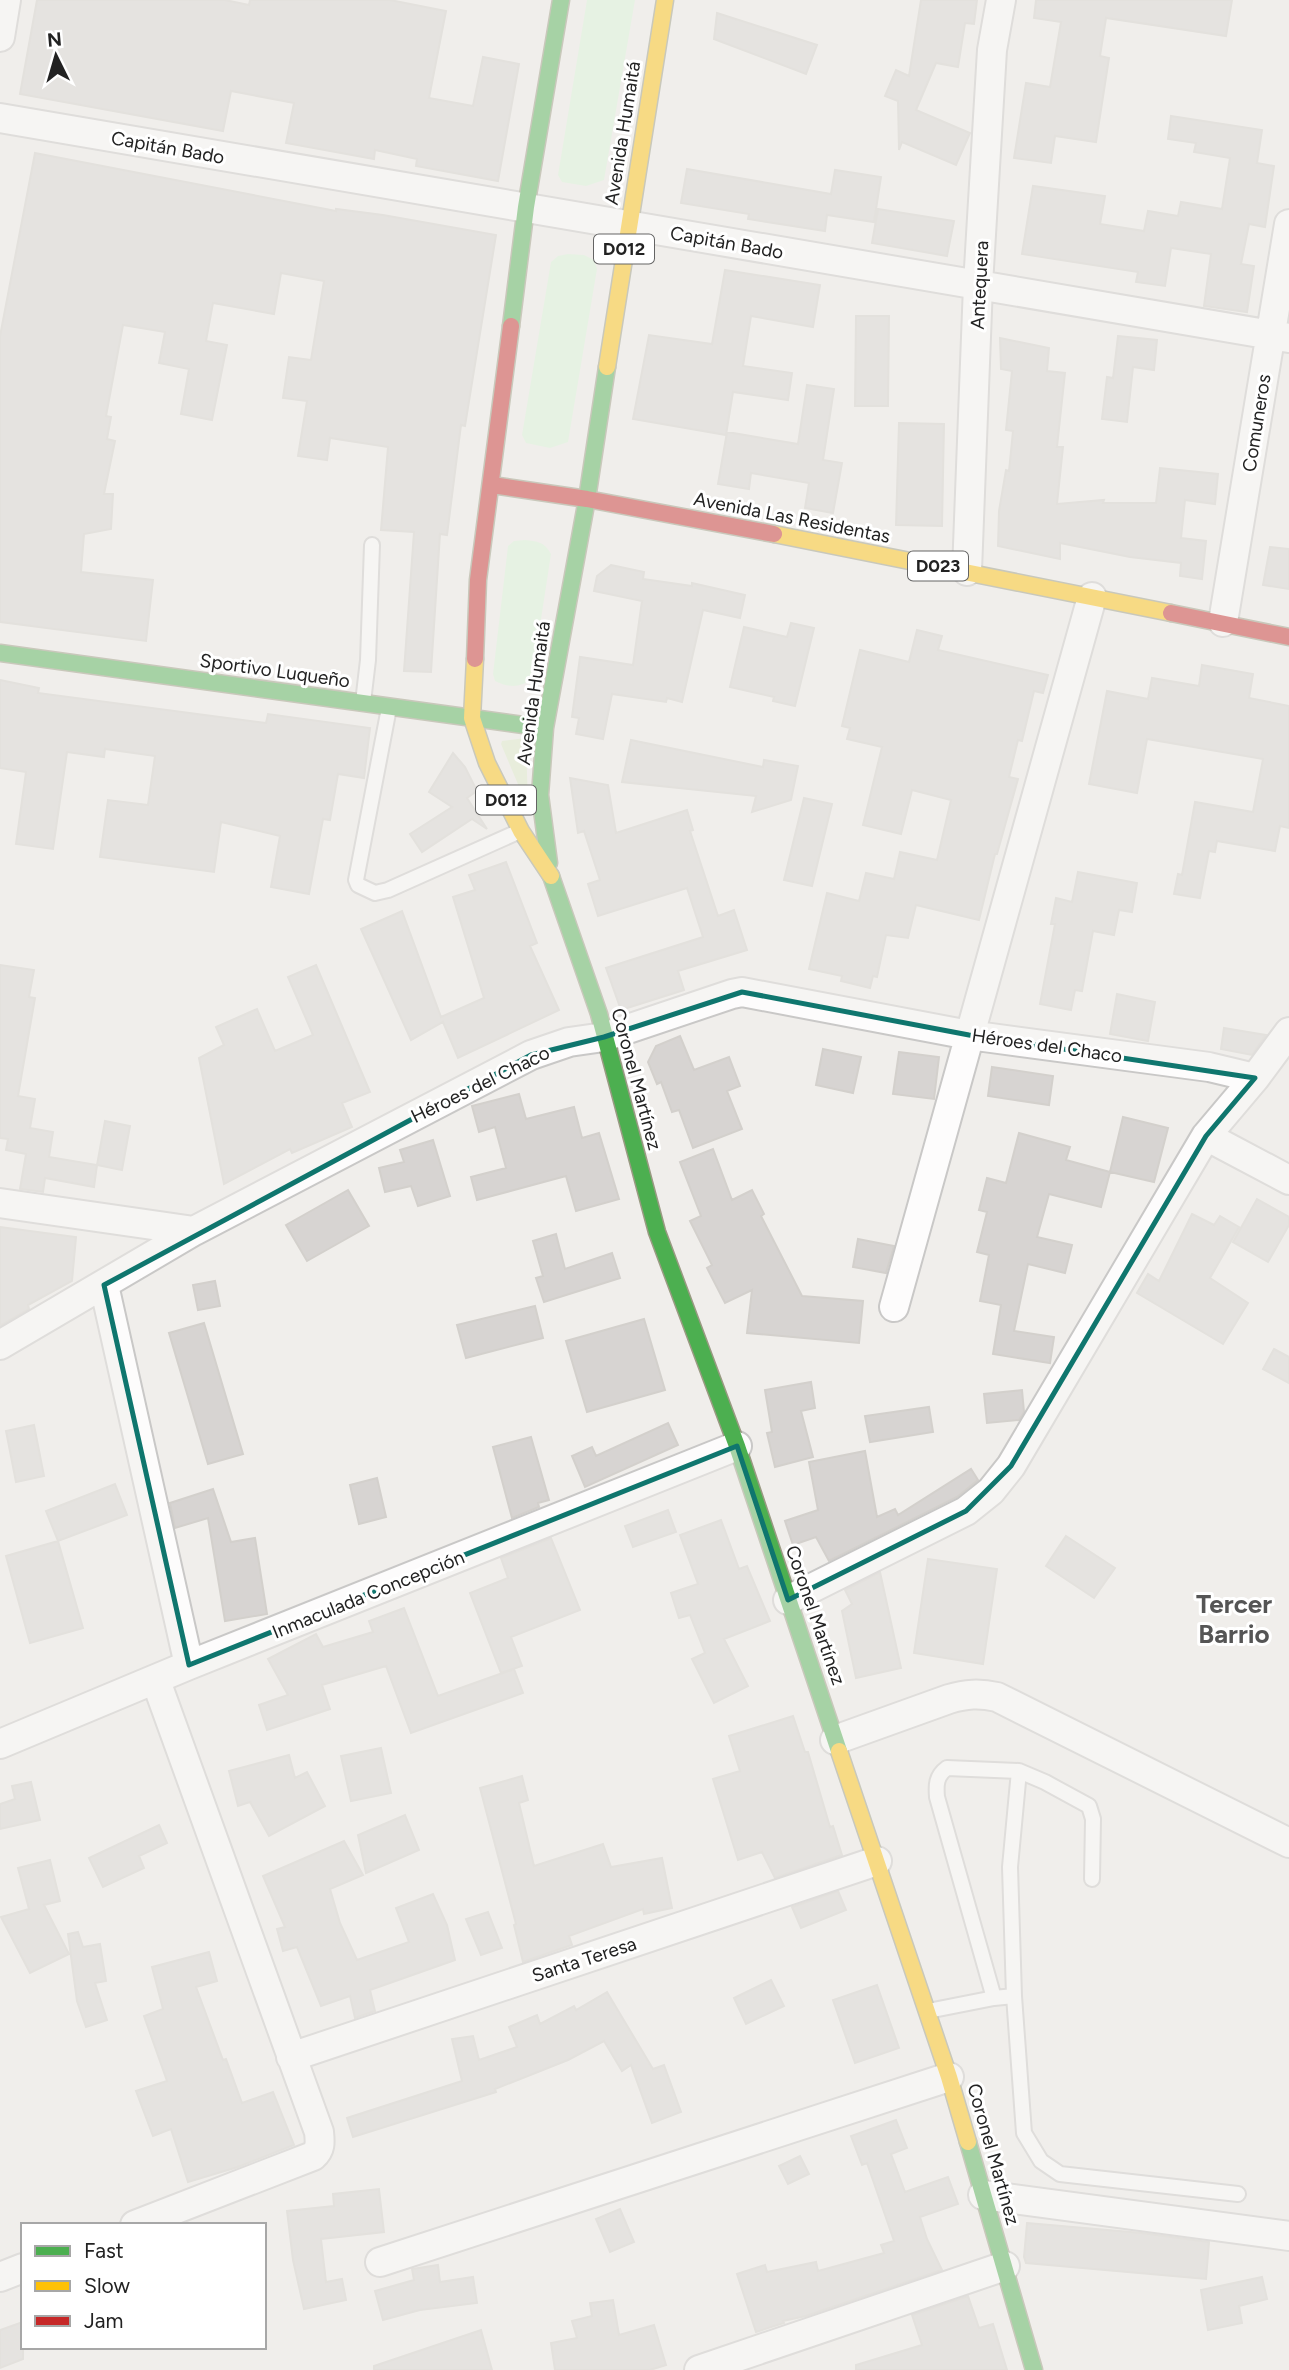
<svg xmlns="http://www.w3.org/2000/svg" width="1289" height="2370" viewBox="0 0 1289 2370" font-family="Figtree,sans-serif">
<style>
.grass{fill:#ddeccb}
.park{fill:#daf5da}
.building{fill:#d7d4d2;stroke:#d3d0cc;stroke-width:2}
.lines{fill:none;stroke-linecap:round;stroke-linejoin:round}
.lane-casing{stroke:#c9c8c7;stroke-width:18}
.street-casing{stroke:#c9c8c7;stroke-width:32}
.fast-casing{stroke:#999a82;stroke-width:19}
.slow-casing{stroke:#999a82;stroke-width:19}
.jam-casing{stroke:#999a82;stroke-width:19}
.lane{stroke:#fdfcfc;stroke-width:14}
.street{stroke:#fdfcfc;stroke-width:28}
.fast{stroke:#4caf50;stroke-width:16}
.slow{stroke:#ffc107;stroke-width:16}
.jam{stroke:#c62828;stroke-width:16}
.marked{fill:none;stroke:#0f766e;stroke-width:5;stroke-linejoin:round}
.labels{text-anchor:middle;stroke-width:6;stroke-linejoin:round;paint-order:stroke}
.shield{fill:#fff;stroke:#646464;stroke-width:2}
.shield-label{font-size:18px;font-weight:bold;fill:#222}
.street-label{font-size:19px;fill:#222;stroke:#fff}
.district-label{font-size:26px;font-weight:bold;fill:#555;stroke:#fff}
</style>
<rect width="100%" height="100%" fill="#f0eeeb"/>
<path class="grass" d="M 526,738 L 528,808 L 501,744 L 502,741 Z"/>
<path class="park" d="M 587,0 L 635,0 L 604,180 L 586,186 L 562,182 L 558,175 Z
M 568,254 L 584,255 L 594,260 L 597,269 L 568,442 L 550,448 L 526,443 L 522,435 L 551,262 L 558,256 Z
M 525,540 C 537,541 545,542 551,554 L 532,678 C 521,688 509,688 495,681 L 493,674 L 508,546 L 514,541 Z"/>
<path class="building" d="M 37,0 L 225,0 L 249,5 L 250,0 L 390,0 L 446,11 L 429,98 L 473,106 L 483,57 L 519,64 L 498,181 L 416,166 L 417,159 L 375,150 L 374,159 L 286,143 L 294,103 L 231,91 L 223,131 L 20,94 Z
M 921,0 L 977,0 L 974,24 L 965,23 L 958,67 L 936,63 L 916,110 L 970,133 L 956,165 L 902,142 L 899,150 L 898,101 L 885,96 L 896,70 L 909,76 Z
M 1036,0 L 1232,0 L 1226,36 L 1106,18 L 1100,56 L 1109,58 L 1096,142 L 1055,136 L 1051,163 L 1014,158 L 1026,83 L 1050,87 L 1061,22 L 1034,18 Z
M 717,13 L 817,45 L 806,74 L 714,39 Z
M 1171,116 L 1262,130 L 1257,163 L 1274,166 L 1265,227 L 1249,224 L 1241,264 L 1254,266 L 1247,312 L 1204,306 L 1211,254 L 1171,248 L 1165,286 L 1136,282 L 1138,272 L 1022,254 L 1033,186 L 1105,196 L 1100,224 L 1144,231 L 1148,211 L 1178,216 L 1181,202 L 1222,209 L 1230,158 L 1194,152 L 1196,143 L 1168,139 Z
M 35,153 L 336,211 L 336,209 L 383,215 L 496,235 L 465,426 L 461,425 L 447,535 L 440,534 L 431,672 L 404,671 L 414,532 L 381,530 L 388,447 L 330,438 L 327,460 L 298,456 L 307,401 L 283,398 L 289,357 L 311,360 L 324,281 L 281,273 L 274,314 L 213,303 L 206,341 L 227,345 L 212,420 L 181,414 L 189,369 L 159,363 L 165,332 L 123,325 L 106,416 L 111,417 L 107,439 L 115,441 L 104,494 L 113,494 L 111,529 L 84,534 L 81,572 L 153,580 L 146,641 L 0,622 L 0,336 Z
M 687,169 L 831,194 L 835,170 L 881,177 L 874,222 L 827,215 L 825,231 L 748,219 L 749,214 L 681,203 Z
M 878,209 L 954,221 L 947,256 L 872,243 Z
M 725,270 L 820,285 L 813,327 L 751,316 L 743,366 L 792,373 L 788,400 L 733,392 L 726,435 L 633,419 L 649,335 L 712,344 Z
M 856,316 L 889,316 L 888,406 L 855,406 Z
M 1118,336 L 1157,340 L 1154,370 L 1133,367 L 1127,422 L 1102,419 L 1107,377 L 1113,378 Z
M 1000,338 L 1049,348 L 1047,371 L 1065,373 L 1057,447 L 1063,447 L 1057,504 L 1104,500 L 1103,503 L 1156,503 L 1160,468 L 1218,474 L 1215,504 L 1185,500 L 1181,538 L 1206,541 L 1202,579 L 1180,576 L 1181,563 L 1130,557 L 1060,543 L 1060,559 L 998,546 L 999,511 L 1006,470 L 1009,471 L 1013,431 L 1006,430 L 1012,371 L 1001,369 Z
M 807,385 L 834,389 L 823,460 L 842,463 L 833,513 L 805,508 L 809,483 L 751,473 L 749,489 L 718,484 L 727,432 L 798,444 Z
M 899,423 L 944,424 L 942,526 L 896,525 Z
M 1270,547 L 1289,549 L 1289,589 L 1263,585 Z
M 611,565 L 644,572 L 643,579 L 692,586 L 692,583 L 745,595 L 740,618 L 703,610 L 682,702 L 667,698 L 666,702 L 612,694 L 603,739 L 576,734 L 579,718 L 572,717 L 580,657 L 633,665 L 642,601 L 594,591 L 597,576 Z
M 791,623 L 814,628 L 795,706 L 773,701 L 774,697 L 730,687 L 744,627 L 787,637 Z
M 917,630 L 942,636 L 938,650 L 1048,675 L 1043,693 L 1034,691 L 1022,741 L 1018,740 L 1009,777 L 1018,779 L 997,854 L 995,854 L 979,920 L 916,905 L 908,938 L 886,935 L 877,977 L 873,976 L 870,988 L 841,981 L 842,976 L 809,969 L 827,893 L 859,901 L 866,873 L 894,879 L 900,852 L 937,860 L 951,800 L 912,790 L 901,834 L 863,825 L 882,747 L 847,739 L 850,728 L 842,726 L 860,650 L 909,662 Z
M 1202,665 L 1253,674 L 1249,698 L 1289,706 L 1289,828 L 1280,826 L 1275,851 L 1217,841 L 1215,852 L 1209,851 L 1200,898 L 1174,894 L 1178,874 L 1182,875 L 1195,802 L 1253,812 L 1263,759 L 1147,739 L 1137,793 L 1089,784 L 1107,691 L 1148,699 L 1152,678 L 1199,686 Z
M 0,680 L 39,688 L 38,693 L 266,723 L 268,714 L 370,728 L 364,778 L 338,774 L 330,820 L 323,819 L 309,894 L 271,887 L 280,836 L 221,822 L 214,872 L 100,857 L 108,800 L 148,805 L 155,756 L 105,749 L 104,757 L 67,752 L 53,849 L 16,844 L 26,772 L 0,768 Z
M 631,740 L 763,767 L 764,760 L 798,766 L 791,800 L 752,812 L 756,796 L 622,782 Z
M 453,753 L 465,767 L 477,791 L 467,798 L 487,829 L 472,819 L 422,852 L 410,834 L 452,807 L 429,792 Z
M 570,778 L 608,785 L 616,833 L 687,810 L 693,830 L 690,831 L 718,916 L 734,910 L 747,950 L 678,971 L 684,990 L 621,1010 L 606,968 L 703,937 L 687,888 L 598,916 L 588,884 L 600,880 L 584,831 L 578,833 Z
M 804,798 L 832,804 L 812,886 L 784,880 Z
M 506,862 L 537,943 L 530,946 L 559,1010 L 458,1058 L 443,1022 L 411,1040 L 361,929 L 402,911 L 441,1017 L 484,998 L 453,897 L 475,890 L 469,875 Z
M 1078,872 L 1137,883 L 1132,912 L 1119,910 L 1114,935 L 1093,931 L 1082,991 L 1075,990 L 1071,1010 L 1040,1004 L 1055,924 L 1051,924 L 1056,898 L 1072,902 Z
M 0,965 L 34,970 L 29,997 L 35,998 L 18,1096 L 35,1099 L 30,1128 L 53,1132 L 49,1157 L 97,1165 L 94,1187 L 45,1178 L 43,1192 L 20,1189 L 26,1154 L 6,1150 L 8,1139 L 0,1138 Z
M 316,965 L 370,1092 L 342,1103 L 352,1127 L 292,1153 L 290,1149 L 224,1184 L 199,1058 L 224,1045 L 216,1027 L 257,1009 L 275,1051 L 313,1035 L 288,977 Z
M 1117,994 L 1155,1002 L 1148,1041 L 1110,1034 Z
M 1224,1028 L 1266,1035 L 1252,1055 L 1221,1049 Z
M 680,1036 L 694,1070 L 729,1057 L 740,1086 L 727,1091 L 742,1129 L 693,1148 L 679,1110 L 672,1112 L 661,1082 L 657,1084 L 648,1062 L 656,1046 Z
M 823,1049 L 861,1057 L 853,1093 L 816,1085 Z
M 899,1052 L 939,1057 L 934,1099 L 893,1094 Z
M 992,1067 L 1053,1076 L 1049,1105 L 988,1096 Z
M 519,1094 L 526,1119 L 574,1107 L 582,1138 L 599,1133 L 619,1199 L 576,1211 L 566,1176 L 477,1200 L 471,1177 L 506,1168 L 495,1127 L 479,1132 L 472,1106 Z
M 1123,1117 L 1168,1128 L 1154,1182 L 1110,1172 Z
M 105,1121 L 130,1126 L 122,1170 L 97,1165 Z
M 1019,1133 L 1070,1147 L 1066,1160 L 1110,1172 L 1101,1207 L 1049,1194 L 1037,1237 L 1072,1245 L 1065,1273 L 1028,1264 L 1014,1331 L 1054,1337 L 1050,1363 L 993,1354 L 1001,1305 L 980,1301 L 989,1255 L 977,1252 L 987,1212 L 979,1210 L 987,1178 L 1006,1183 Z
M 433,1140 L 450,1196 L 418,1206 L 411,1186 L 385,1192 L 379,1168 L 404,1162 L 400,1150 Z
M 713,1149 L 732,1200 L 752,1190 L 764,1214 L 761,1216 L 802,1296 L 863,1301 L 859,1343 L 747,1333 L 752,1290 L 725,1303 L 707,1268 L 712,1265 L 690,1221 L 701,1216 L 680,1162 Z
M 348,1190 L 369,1226 L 307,1261 L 286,1225 Z
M 1257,1199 L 1289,1217 L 1289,1225 L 1268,1262 L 1233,1242 Z
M 1192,1214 L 1214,1225 L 1220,1216 L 1239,1227 L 1210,1278 L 1248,1303 L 1223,1344 L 1137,1293 L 1148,1274 L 1159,1281 Z
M 0,1227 L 76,1237 L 72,1281 L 28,1305 L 29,1309 L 0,1326 Z
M 556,1234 L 565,1269 L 612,1253 L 620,1278 L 544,1302 L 536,1278 L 543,1276 L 533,1241 Z
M 858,1239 L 894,1246 L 886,1273 L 853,1267 Z
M 215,1281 L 220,1306 L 198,1310 L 193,1285 Z
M 535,1306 L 543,1338 L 466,1358 L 457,1325 Z
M 644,1319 L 665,1390 L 587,1412 L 566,1341 Z
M 204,1323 L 243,1454 L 208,1464 L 169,1333 Z
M 1274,1349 L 1289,1357 L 1289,1383 L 1263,1369 Z
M 811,1382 L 815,1408 L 801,1411 L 813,1457 L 775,1467 L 767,1433 L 772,1432 L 765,1390 Z
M 1022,1390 L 1024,1412 L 1019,1420 L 987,1423 L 984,1394 Z
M 929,1407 L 933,1432 L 870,1442 L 865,1416 Z
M 668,1423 L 678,1445 L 585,1487 L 572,1456 L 592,1447 L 596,1456 Z
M 34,1425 L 44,1476 L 16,1482 L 6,1431 Z
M 531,1437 L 549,1500 L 538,1503 L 539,1507 L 512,1518 L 493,1447 Z
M 865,1451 L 877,1517 L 895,1509 L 898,1515 L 971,1469 L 978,1480 L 957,1497 L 829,1561 L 816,1537 L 793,1545 L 785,1521 L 818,1510 L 809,1462 Z
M 377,1478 L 386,1517 L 359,1524 L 350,1485 Z
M 115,1484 L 127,1515 L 58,1541 L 46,1511 Z
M 213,1489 L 231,1542 L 255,1538 L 267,1614 L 225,1621 L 208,1518 L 175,1528 L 170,1503 Z
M 668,1510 L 676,1532 L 633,1547 L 625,1526 Z
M 721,1520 L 739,1569 L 747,1566 L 770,1621 L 724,1639 L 748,1686 L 714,1703 L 692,1659 L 705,1653 L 690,1615 L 679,1618 L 671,1593 L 698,1584 L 680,1535 Z
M 1066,1536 L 1115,1568 L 1094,1598 L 1046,1566 Z
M 551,1538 L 580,1610 L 511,1637 L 522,1666 L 501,1673 L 470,1593 L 508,1578 L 501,1558 Z
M 58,1541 L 83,1628 L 30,1643 L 6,1556 Z
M 928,1559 L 997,1569 L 983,1664 L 914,1653 Z
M 880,1572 L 901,1668 L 856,1678 L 842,1611 L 852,1604 L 845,1590 Z
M 404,1608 L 438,1696 L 514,1669 L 523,1693 L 411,1733 L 386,1666 L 322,1685 L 330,1709 L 267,1730 L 259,1705 L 288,1695 L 268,1659 L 316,1634 L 323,1647 L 373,1632 L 369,1621 Z
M 793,1716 L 805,1752 L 808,1752 L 830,1827 L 833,1826 L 842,1855 L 775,1878 L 762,1852 L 738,1860 L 713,1779 L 740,1771 L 729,1736 Z
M 381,1748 L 391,1793 L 351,1801 L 341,1756 Z
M 289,1755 L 295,1778 L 307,1772 L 325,1806 L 269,1836 L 250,1802 L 238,1806 L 229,1771 Z
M 522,1776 L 528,1800 L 519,1803 L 534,1866 L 603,1844 L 611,1867 L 662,1858 L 672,1908 L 644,1914 L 643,1909 L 569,1936 L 572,1945 L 523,1962 L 514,1925 L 516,1924 L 480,1788 Z
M 31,1782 L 40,1820 L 0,1829 L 0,1804 L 15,1799 L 12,1786 Z
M 405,1815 L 419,1850 L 366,1873 L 358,1835 Z
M 159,1825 L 167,1843 L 139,1856 L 144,1868 L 103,1887 L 89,1858 Z
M 344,1841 L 363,1875 L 330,1889 L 340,1923 L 357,1960 L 409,1942 L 396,1908 L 433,1894 L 447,1925 L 455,1960 L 370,1990 L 375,2011 L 355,2018 L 350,1996 L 321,2006 L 297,1947 L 283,1951 L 277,1929 L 285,1927 L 263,1876 Z
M 50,1860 L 60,1901 L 44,1905 L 69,1954 L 30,1973 L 1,1917 L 29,1909 L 18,1868 Z
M 838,1891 L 846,1910 L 801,1928 L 792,1907 Z
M 488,1912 L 502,1948 L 481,1955 L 466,1919 Z
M 78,1932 L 83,1947 L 100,1944 L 106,1981 L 95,1983 L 107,2020 L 86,2027 L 77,2001 L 68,1934 Z
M 209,1952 L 217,1981 L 196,1987 L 223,2060 L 226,2059 L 242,2103 L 273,2092 L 294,2145 L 238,2167 L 188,2182 L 171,2129 L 153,2136 L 136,2091 L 167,2081 L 144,2016 L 163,2009 L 152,1967 Z
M 771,1980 L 784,2006 L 746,2024 L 734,1998 Z
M 877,1985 L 899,2048 L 855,2063 L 833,2000 Z
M 607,1992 L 653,2069 L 664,2065 L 681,2112 L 652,2123 L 631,2065 L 622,2071 L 604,2041 L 568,2060 L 495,2089 L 496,2092 L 353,2137 L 347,2118 L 462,2081 L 452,2039 L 473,2036 L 479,2060 L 517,2047 L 509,2027 L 537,2015 L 540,2024 L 574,2006 L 576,2010 Z
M 896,2120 L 907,2148 L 891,2154 L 905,2192 L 948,2177 L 958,2204 L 920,2217 L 927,2239 L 942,2270 L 806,2316 L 783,2321 L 784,2323 L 756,2332 L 737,2274 L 765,2265 L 767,2272 L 816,2262 L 818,2271 L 884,2253 L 881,2245 L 894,2241 L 867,2163 L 862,2165 L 851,2136 Z
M 800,2156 L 809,2174 L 788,2184 L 779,2166 Z
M 379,2189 L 384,2232 L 321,2239 L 326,2282 L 342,2279 L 346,2300 L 304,2309 L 293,2260 L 287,2211 L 334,2206 L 333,2194 Z
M 620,2209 L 634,2242 L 610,2252 L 596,2219 Z
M 1027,2223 L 1142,2233 L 1209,2242 L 1206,2279 L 1026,2263 L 1024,2257 Z
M 438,2265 L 440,2282 L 473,2277 L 477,2303 L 420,2310 L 383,2320 L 375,2291 L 414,2280 L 412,2269 Z
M 1262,2277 L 1267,2299 L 1239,2306 L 1242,2323 L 1208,2330 L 1201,2290 Z
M 968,2296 L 979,2328 L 993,2324 L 1007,2370 L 856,2370 L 856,2365 L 922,2345 L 912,2315 Z
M 613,2300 L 619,2335 L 654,2325 L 666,2365 L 650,2370 L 555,2370 L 551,2343 L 577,2338 L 572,2321 L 592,2316 L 590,2303 Z
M 23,2322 L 23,2359 L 0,2368 L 0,2330 Z
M 481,2330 L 492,2370 L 374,2370 L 374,2366 Z"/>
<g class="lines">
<g class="lane-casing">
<path id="lane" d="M 363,702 L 368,660 L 372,545
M 389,708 L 356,880 L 358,885 L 375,893 L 388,890 L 520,831
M 1019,1771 L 1045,1782 L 1089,1806 L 1093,1819 L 1092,1879
M 994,1998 L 1014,1996 L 1024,2133 L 1041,2161 L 1060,2174 L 1238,2194
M 928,2011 L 994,1998 L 937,1797 C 936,1785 936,1776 947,1768 L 1019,1771 L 1010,1867 L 1014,1996"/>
</g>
<g class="street-casing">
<path id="street" d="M 0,37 L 6,0
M 0,118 L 1289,338
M 967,571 L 978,285 L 992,50 L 1001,0
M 1223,622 L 1289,224
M 1206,1136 L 1289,1180
M 0,1203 L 194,1231
M 104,1285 L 189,1665
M 894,1307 L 1092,597
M 0,1345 L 194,1231 L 531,1055 L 569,1042 L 604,1037 L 732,994 L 742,992 L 969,1035 L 1209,1067 L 1255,1078
M 788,1600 L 966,1511 L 991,1491 L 1011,1466 L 1206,1136 L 1255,1078 L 1289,1032
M 835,1740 L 949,1699 C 966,1694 979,1693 997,1697 L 1289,1843
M 0,1744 L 189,1665 L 737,1446
M 291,2057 L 877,1861
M 983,2195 L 1289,2236
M 135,2225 L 313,2156 C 321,2149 320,2142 319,2132 L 156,1681
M 380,2262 L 949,2077
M 0,2277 L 23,2268
M 699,2370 L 1005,2266"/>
</g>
<g class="fast-casing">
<path id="fast" d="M 511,326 L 526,207 L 561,0
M 0,653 L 545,728
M 549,863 L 540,795 L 545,728 L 587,499 L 607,367
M 551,876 L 599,1014 L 657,1232 L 737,1446 L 839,1751
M 968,2142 L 1034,2370"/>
</g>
<g class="slow-casing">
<path id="slow" d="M 607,367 L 665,0
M 774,534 L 1171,613
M 475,659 L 472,718 L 487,763 L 521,831 L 551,876
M 839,1751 L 949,2077 L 968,2142"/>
</g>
<g class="jam-casing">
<path id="jam" d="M 492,485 L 587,499 L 774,534
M 1171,613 L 1289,637
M 475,659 L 478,580 L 511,326"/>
</g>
<use href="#lane" class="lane"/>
<use href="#street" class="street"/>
<use href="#fast" class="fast"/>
<use href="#slow" class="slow"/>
<use href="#jam" class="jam"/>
</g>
<path d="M0 0H1289V2370H0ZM 742,992 L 969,1035 L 1255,1078 L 1206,1136 L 1011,1466 L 966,1511 L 788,1600 L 737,1446 L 189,1665 L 104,1285 L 531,1055 L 604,1037 Z" fill="#f0eeeb" fill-opacity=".55" fill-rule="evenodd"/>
<path class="marked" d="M 742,992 L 969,1035 L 1255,1078 L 1206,1136 L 1011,1466 L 966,1511 L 788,1600 L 737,1446 L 189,1665 L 104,1285 L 531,1055 L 604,1037 Z"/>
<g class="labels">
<g class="shield">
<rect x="594" y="234.5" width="60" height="29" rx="5"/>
<rect x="908" y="551.5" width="60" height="29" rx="5"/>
<rect x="476" y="785.5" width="60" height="29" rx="5"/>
</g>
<g class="shield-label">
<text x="624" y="255">D012</text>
<text x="938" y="572">D023</text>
<text x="506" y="806">D012</text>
</g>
<g class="street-label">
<text transform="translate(622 133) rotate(-81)" y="7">Avenida Humaitá</text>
<text transform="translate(168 147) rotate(10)" y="7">Capitán Bado</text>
<text transform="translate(727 242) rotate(10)" y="7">Capitán Bado</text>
<text transform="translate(979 285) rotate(-87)" y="7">Antequera</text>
<text transform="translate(1256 423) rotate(-81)" y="7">Comuneros</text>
<text transform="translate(792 517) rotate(11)" y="7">Avenida Las Residentas</text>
<text transform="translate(275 670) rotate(8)" y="7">Sportivo Luqueño</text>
<text transform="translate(533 693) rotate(-82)" y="7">Avenida Humaitá</text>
<text transform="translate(1047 1045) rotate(8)" y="7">Héroes del Chaco</text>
<text transform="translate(637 1079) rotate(75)" y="7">Coronel Martínez</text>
<text transform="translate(480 1084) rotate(-26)" y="7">Héroes del Chaco</text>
<text transform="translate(368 1594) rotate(-22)" y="7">Inmaculada Concepción</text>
<text transform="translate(816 1615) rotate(71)" y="7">Coronel Martínez</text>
<text transform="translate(584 1959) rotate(-18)" y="7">Santa Teresa</text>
<text transform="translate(994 2154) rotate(74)" y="7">Coronel Martínez</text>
</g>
<g class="district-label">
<text x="1234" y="1613">Tercer<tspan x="1234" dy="30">Barrio</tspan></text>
</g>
</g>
<rect x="21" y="2223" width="245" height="126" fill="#ffffff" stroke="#a7a7a7" stroke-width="2"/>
<rect x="35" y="2246" width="35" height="10" fill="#4caf50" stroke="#a7a7a7" stroke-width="2"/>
<text x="84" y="2258" font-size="21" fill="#222222">Fast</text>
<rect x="35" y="2281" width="35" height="10" fill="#ffc107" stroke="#a7a7a7" stroke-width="2"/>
<text x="84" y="2293" font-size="21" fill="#222222">Slow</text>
<rect x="35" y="2316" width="35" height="10" fill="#c62828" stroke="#a7a7a7" stroke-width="2"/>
<text x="84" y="2328" font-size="21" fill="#222222">Jam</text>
<g transform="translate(56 56) rotate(355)" stroke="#ffffff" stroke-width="5" paint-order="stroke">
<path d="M0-5L12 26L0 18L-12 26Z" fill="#222222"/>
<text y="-10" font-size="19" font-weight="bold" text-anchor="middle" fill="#222222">N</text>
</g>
</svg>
